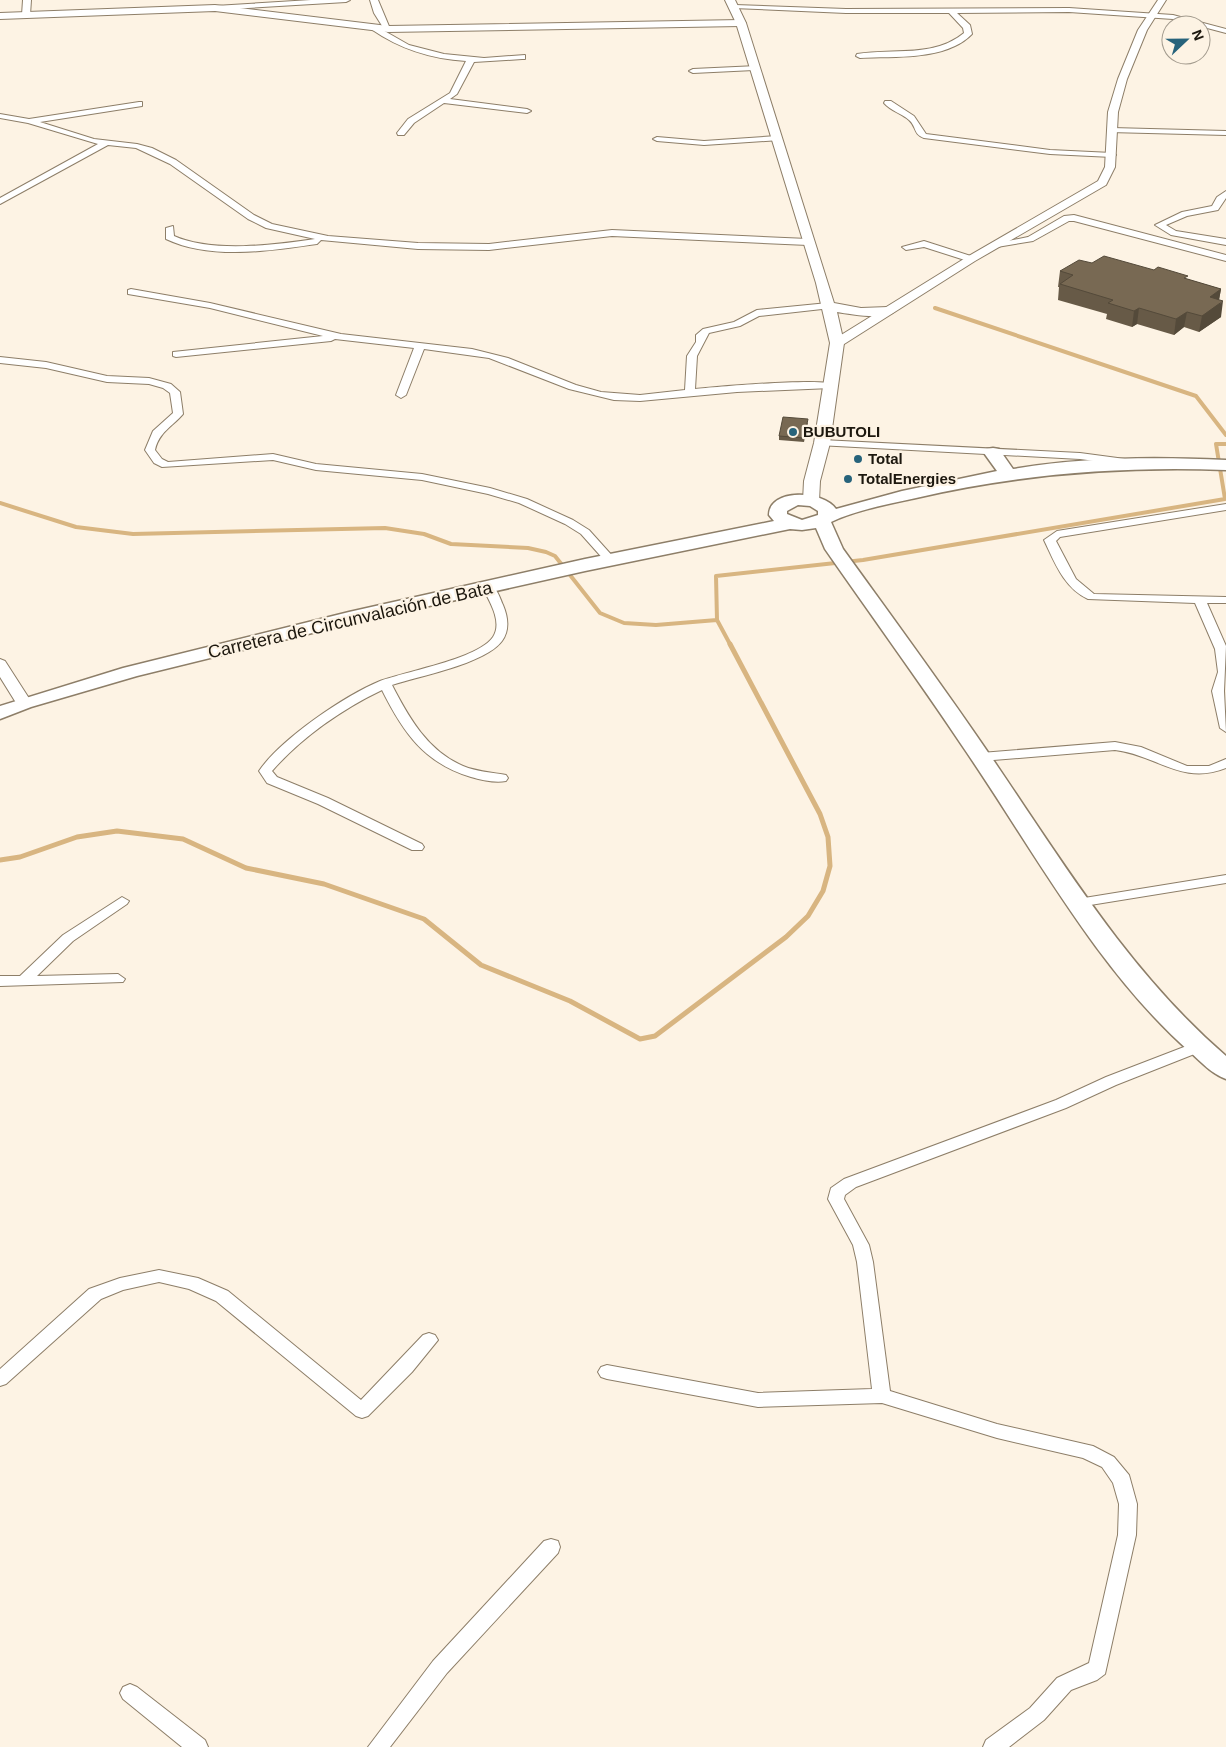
<svg xmlns="http://www.w3.org/2000/svg" width="1226" height="1747" viewBox="0 0 1226 1747" font-family="Arial,sans-serif">
<style>
.lines{fill:none;stroke-linecap:round;stroke-linejoin:round}
.stream-far1{stroke:#d8b581;stroke-width:4}
.stream{stroke:#d8b581;stroke-width:5}
.minor-casing{stroke:#8d7e68;stroke-width:2}
.tertiary-casing{stroke:#8d7e68;stroke-width:2}
.secondary-casing{stroke:#8d7e68;stroke-width:2}
.primary-casing{stroke:#8d7e68;stroke-width:3}
.minor{fill:#fff;fill-rule:evenodd}
.tertiary{fill:#fff;fill-rule:evenodd}
.secondary{fill:#fff;fill-rule:evenodd}
.primary{fill:#fff;fill-rule:evenodd}
.wall{fill:#675a47}
.shaded-wall{fill:#544a3a}
.building{fill:#786953;stroke:#544a3a}
.poi-dot{fill:#27637b;stroke:#fdf3e4;stroke-width:2}
.labels{text-anchor:middle;stroke-width:4.5;stroke-linejoin:round;paint-order:stroke}
.far-poi-label{font-size:15px;font-weight:bold;fill:#1c170e;stroke:#fdf3e4;text-anchor:start}
.street-label{font-size:18px;fill:#1c170e;stroke:#fdf3e4}
</style>
<rect width="100%" height="100%" fill="#fdf3e4"/>
<g class="lines">
<path class="stream-far1" d="M 935,308 L 1196,396 L 1226,435
M 0,503 L 76,527 L 133,534 L 385,528 L 424,534 L 451,544 L 528,548 L 546,552 L 555,556 L 600,613 L 624,623 L 656,625 L 717,620 L 716,576 L 863,560 L 1225,499 L 1216,444 L 1226,444
M 717,620 L 731,646"/>
<path class="stream" d="M 0,860 L 20,857 L 77,837 L 117,831 L 183,839 L 246,868 L 324,884 L 424,919 L 481,965 L 570,1001 L 640,1039 L 655,1036 L 786,937 L 808,916 L 823,891 L 830,866 L 828,837 L 820,814 L 730,644"/>
<g class="minor-casing">
<path id="minor" d="M 23,0 L 31,0 L 30,15 L 26,17 L 22,15 Z
M 311,0 L 350,0 L 346,2 L 215,10 L 211,8 L 215,6 Z
M 370,0 L 378,0 L 391,31 L 384,29 L 374,13 Z
M 735,5 L 846,9 L 1069,8 L 1173,15 L 1226,29 L 1226,33 L 1173,19 L 1069,12 L 957,13 L 970,25 L 972,34 C 946,61 894,56 860,58 L 856,56 L 857,54 C 893,48 934,58 964,33 L 963,28 L 949,13 L 846,13 L 733,8 Z
M 374,25 L 409,45 L 444,54 L 484,58 L 525,55 L 525,59 L 522,59 L 474,62 L 457,94 L 450,99 L 527,109 L 531,111 L 527,113 L 444,103 L 414,123 L 404,135 L 398,135 L 397,133 L 408,119 L 450,93 L 466,61 C 431,59 400,49 371,29 L 371,25 Z
M 757,66 L 757,70 L 754,70 L 693,73 L 689,71 L 693,69 Z
M 885,101 L 891,101 L 914,116 L 926,134 L 1050,150 L 1112,153 L 1116,155 L 1112,157 L 1050,154 L 924,138 C 913,134 917,127 909,120 C 901,113 891,111 884,103 Z
M 139,102 L 142,102 L 142,106 L 40,122 L 94,139 L 137,144 L 152,148 L 176,160 L 254,215 L 272,224 L 328,236 L 418,243 L 489,244 L 612,230 L 808,239 L 812,242 L 808,245 L 612,236 L 489,250 L 418,249 L 321,240 L 317,244 C 270,251 210,260 166,239 L 166,228 L 173,226 L 174,236 C 212,253 274,245 315,239 L 266,228 L 248,219 L 170,164 L 136,148 L 108,145 L 0,204 L 0,198 L 98,144 L 28,123 L 0,118 L 0,114 L 29,119 Z
M 1112,128 L 1226,131 L 1226,135 L 1109,132 L 1108,130 Z
M 777,136 L 781,138 L 780,140 L 704,145 L 657,141 L 653,139 L 657,137 L 704,141 Z
M 1226,191 L 1226,198 L 1218,210 L 1187,216 L 1166,225 L 1176,231 L 1226,239 L 1226,245 L 1171,235 L 1155,225 L 1182,212 L 1212,206 L 1217,197 Z
M 1074,215 L 1226,255 L 1226,261 L 1074,221 L 1069,221 L 1033,241 L 997,247 L 993,244 L 1028,237 L 1064,216 Z
M 924,241 L 974,257 L 976,259 L 971,262 L 924,247 L 906,250 L 902,247 Z
M 131,289 L 210,303 L 341,334 L 472,349 L 508,358 L 576,385 L 601,392 L 640,395 L 685,390 L 687,356 L 696,342 L 696,335 L 703,329 L 734,322 L 757,310 L 828,303 L 833,306 L 831,308 L 759,316 L 740,326 L 709,333 L 697,356 L 695,389 C 715,387 827,377 836,385 L 831,388 L 737,392 L 640,401 L 614,400 L 569,389 L 489,358 L 424,349 L 406,395 L 401,398 L 396,395 L 414,348 L 335,339 L 331,341 L 176,357 L 173,356 L 173,352 L 323,336 L 210,308 L 128,294 L 128,290 Z
M 0,357 L 46,362 L 107,376 L 149,378 L 171,384 L 180,392 L 183,414 C 172,427 159,432 155,450 L 162,459 L 168,462 L 273,454 L 316,464 L 422,474 L 490,488 L 527,499 L 573,520 L 589,530 L 616,560 L 614,562 L 606,562 L 581,534 L 565,524 L 519,503 L 488,494 L 422,480 L 316,470 L 273,460 L 162,467 L 154,463 L 145,450 L 153,431 L 173,413 L 170,393 L 163,388 L 149,384 L 107,382 L 46,368 L 0,363 Z
M 822,440 L 1080,453 L 1125,459 L 1130,462 L 1125,465 L 1080,459 L 818,445 L 817,443 Z
M 1226,504 L 1226,510 L 1060,537 L 1056,541 L 1076,579 L 1094,594 L 1226,597 L 1226,603 L 1207,603 L 1226,646 L 1224,691 L 1226,732 L 1220,728 L 1212,691 L 1218,672 L 1215,649 L 1195,603 L 1088,599 C 1064,588 1055,563 1044,540 L 1057,531 Z
M 488,584 C 496,585 500,598 503,605 C 508,617 510,630 502,641 C 485,664 419,676 392,685 C 409,718 428,751 463,766 C 477,772 492,772 506,775 L 508,778 L 506,781 C 495,783 481,780 471,777 C 424,763 403,732 382,690 C 342,709 301,738 272,771 L 277,777 L 328,798 L 422,844 L 424,847 L 422,850 L 412,850 L 318,804 L 267,783 L 259,771 C 281,739 344,696 380,681 C 407,671 478,659 493,637 C 503,622 489,600 482,587 Z
M 1115,742 L 1141,747 L 1187,766 L 1209,766 L 1226,759 L 1226,768 C 1182,786 1157,755 1115,750 L 981,761 L 975,757 L 981,753 Z
M 1226,875 L 1226,883 L 1078,907 L 1071,903 L 1078,899 Z
M 122,897 L 129,901 L 127,904 L 73,941 L 37,976 L 118,974 L 125,979 L 123,982 L 0,986 L 0,976 L 20,976 L 63,935 Z
M 1197,1042 L 1202,1043 L 1205,1047 L 1202,1051 L 1116,1085 L 1066,1108 L 856,1187 L 845,1195 L 844,1199 L 869,1245 L 873,1262 L 890,1391 L 997,1424 L 1093,1446 L 1114,1457 L 1129,1475 L 1137,1504 L 1136,1535 L 1105,1674 L 1097,1680 L 1071,1690 L 1044,1720 L 1009,1747 L 983,1747 L 986,1740 L 1030,1708 L 1057,1678 L 1089,1663 L 1118,1535 L 1119,1504 L 1113,1483 L 1102,1467 L 1083,1458 L 997,1438 L 882,1403 L 758,1407 L 607,1379 L 601,1377 L 598,1372 L 601,1367 L 607,1365 L 758,1393 L 872,1389 L 857,1262 L 853,1245 L 828,1199 L 831,1188 L 844,1179 L 1056,1100 L 1106,1077 Z
M 159,1270 L 198,1278 L 228,1291 L 361,1400 L 423,1335 L 429,1333 L 435,1335 L 438,1340 L 412,1372 L 368,1416 L 362,1418 L 356,1416 L 216,1301 L 189,1289 L 159,1282 L 123,1290 L 101,1299 L 6,1384 L 0,1386 L 0,1369 L 89,1289 L 120,1278 Z
M 551,1539 L 558,1541 L 560,1547 L 558,1553 L 447,1673 L 390,1747 L 368,1747 L 433,1661 L 544,1541 Z
M 130,1684 L 137,1687 L 205,1740 L 208,1747 L 182,1747 L 123,1699 L 120,1693 L 123,1687 Z"/>
</g>
<g class="tertiary-casing">
<path id="tertiary" d="M 1158,0 L 1166,0 L 1147,30 L 1127,79 L 1118,112 L 1115,167 L 1106,185 L 975,261 L 841,346 L 833,346 L 831,343 L 833,340 L 967,257 L 1098,181 L 1105,167 L 1108,112 L 1118,79 L 1138,30 Z
M 215,5 L 388,26 L 741,20 L 746,23 L 741,26 L 388,32 L 215,11 L 0,19 L 0,13 Z
M 0,659 L 5,661 L 32,703 L 30,706 L 24,708 L 18,706 L 0,677 Z"/>
</g>
<g class="secondary-casing">
<path id="secondary" d="M 725,0 L 735,0 L 746,23 L 834,303 L 861,308 L 888,307 L 895,311 C 886,321 849,314 837,312 L 844,343 L 830,443 L 820,481 L 819,501 L 811,506 L 803,501 L 804,481 L 814,443 L 830,343 L 816,283 L 736,23 Z"/>
</g>
<g class="primary-casing">
<path id="primary" d="M 993,448 L 999,449 L 1013,469 C 1084,457 1155,457 1226,460 L 1226,470 C 1119,466 1020,474 916,498 C 889,504 856,510 831,522 L 843,549 C 895,621 948,693 998,767 C 1067,869 1132,975 1226,1056 L 1226,1079 C 1212,1074 1201,1062 1190,1052 C 1096,969 1032,847 961,744 C 917,678 870,614 825,549 L 816,528 L 802,530 L 790,529 L 585,571 L 349,624 L 137,676 L 31,707 L 0,719 L 0,706 L 123,668 L 349,612 L 585,559 L 774,521 L 769,515 C 769,488 823,490 836,509 L 902,491 L 997,471 L 984,453 L 987,449 ZM 798,505 L 810,506 L 818,511 L 818,515 L 802,520 L 787,514 L 787,511 Z"/>
</g>
<use href="#minor" class="minor"/>
<use href="#tertiary" class="tertiary"/>
<use href="#secondary" class="secondary"/>
<use href="#primary" class="primary"/>
</g>
<path class="wall" d="M 1092,263 L 1187,279 L 1221,289 L 1219,300 L 1221,317 L 1199,332 L 1184,327 L 1174,335 L 1137,324 L 1132,327 L 1106,319 L 1107,314 L 1058,300 L 1059,287 L 1058,287 L 1060,271 Z
M 808,423 L 804,442 L 779,440 L 779,436 Z"/>
<path class="shaded-wall" d="M 1221,289 L 1218,305 L 1223,301 L 1221,317 L 1199,332 L 1202,316 L 1210,297 Z
M 1139,308 L 1137,324 L 1132,327 L 1134,311 Z
M 1187,312 L 1184,327 L 1174,335 L 1176,319 Z"/>
<path class="building" d="M 1104,256 L 1154,270 L 1158,267 L 1188,276 L 1184,278 L 1221,289 L 1210,297 L 1223,301 L 1202,316 L 1187,312 L 1176,319 L 1139,308 L 1134,311 L 1108,303 L 1113,300 L 1060,284 L 1073,275 L 1060,271 L 1079,260 L 1092,263 Z
M 783,417 L 808,419 L 804,438 L 779,436 Z"/>
<g class="poi-dot">
<circle cx="793" cy="432" r="5"/>
<circle cx="858" cy="459" r="5"/>
<circle cx="848" cy="479" r="5"/>
</g>
<g class="labels">
<g class="far-poi-label">
<text x="803" y="437">BUBUTOLI</text>
<text x="868" y="464">Total</text>
<text x="858" y="484">TotalEnergies</text>
</g>
<g class="street-label">
<text transform="translate(350 620) rotate(-13)" y="6">Carretera de Circunvalación de Bata</text>
</g>
</g>
<g transform="translate(1186 40) rotate(68)"><circle r="24" fill="#fdf3e4" stroke="#a39b8e"/>
<path d="M0-4L9 19L0 12L-9 19Z" fill="#27637b"/>
<text y="-8" font-size="14" font-weight="bold" text-anchor="middle" fill="#1c170e">N</text>
</g>
</svg>
